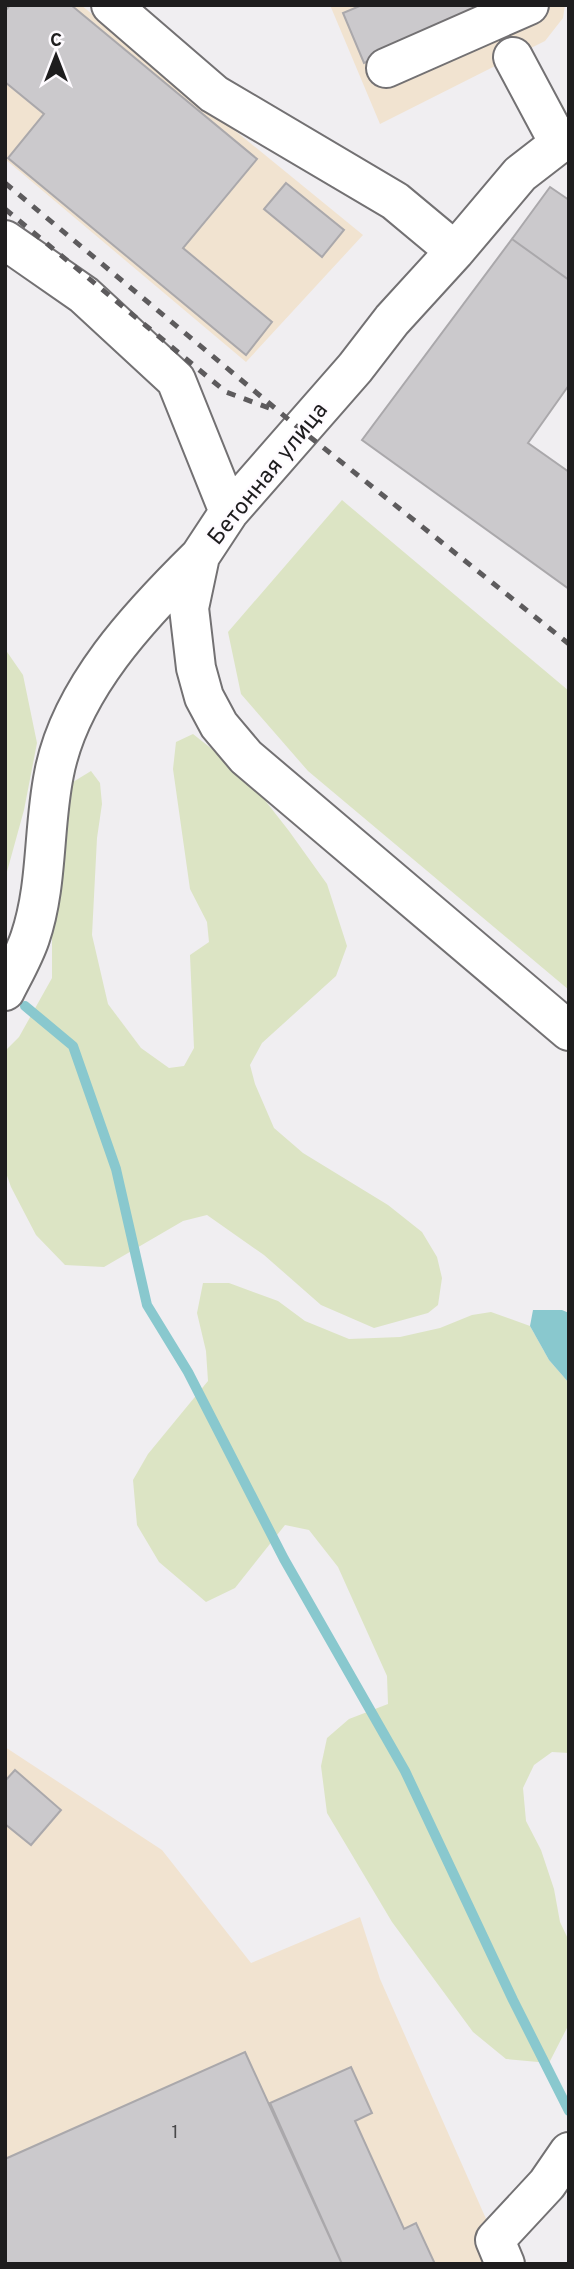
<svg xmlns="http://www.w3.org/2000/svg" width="574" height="2269" viewBox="0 0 574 2269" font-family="Overpass,sans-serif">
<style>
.industrial{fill:#f1e3d0}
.green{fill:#dce4c4}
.water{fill:#89c8ce}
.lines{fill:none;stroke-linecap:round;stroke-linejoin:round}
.stream{stroke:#89c8ce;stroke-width:10}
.building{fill:#cbc9cc;stroke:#aaa8ab;stroke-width:2}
.minor-casing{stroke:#737173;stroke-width:42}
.minor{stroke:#fff;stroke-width:38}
.rail{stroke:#5d5b5d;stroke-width:5;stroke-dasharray:9 9;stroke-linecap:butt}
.labels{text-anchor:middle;stroke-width:5;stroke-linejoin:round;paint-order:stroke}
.number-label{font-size:19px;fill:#49484a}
.street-label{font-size:23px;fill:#1e1d1e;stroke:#fefbff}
</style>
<rect width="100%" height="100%" fill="#f0eef1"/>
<path class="industrial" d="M 5,5 L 81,5 L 363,235 L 246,362 L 5,159 Z
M 330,5 L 565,5 L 563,18 L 545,41 L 380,124 Z
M 5,1747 L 162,1850 L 251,1963 L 360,1917 L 380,1979 L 506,2264 L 5,2264 Z"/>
<path class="green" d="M 342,500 L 569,691 L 569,990 L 308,771 L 241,694 L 228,632 Z
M 5,649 L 23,675 L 37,743 L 24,810 L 5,879 Z
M 193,734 L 246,776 L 289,831 L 327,884 L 347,946 L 336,976 L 262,1043 L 250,1065 L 255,1084 L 274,1128 L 303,1153 L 388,1205 L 422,1232 L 437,1257 L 442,1278 L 438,1305 L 428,1313 L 374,1328 L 321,1305 L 264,1255 L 207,1215 L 183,1221 L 104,1267 L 65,1265 L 36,1235 L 11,1187 L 5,1170 L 5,1051 L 19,1037 L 52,978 L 52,923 L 73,782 L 91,771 L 100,783 L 102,804 L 97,838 L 92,935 L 108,1004 L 141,1048 L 169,1068 L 184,1066 L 194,1048 L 190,955 L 209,942 L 207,922 L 190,889 L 173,769 L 176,742 Z
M 203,1283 L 229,1283 L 278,1301 L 305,1321 L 349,1339 L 400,1337 L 440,1328 L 472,1315 L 491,1312 L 530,1326 L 549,1360 L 569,1383 L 569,1753 L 552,1752 L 534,1765 L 523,1788 L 526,1821 L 541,1850 L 554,1889 L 560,1922 L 569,1941 L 569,2024 L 549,2063 L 506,2059 L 473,2032 L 392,1922 L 327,1813 L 321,1766 L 327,1738 L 349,1719 L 388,1704 L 387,1676 L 338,1567 L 309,1530 L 285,1525 L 235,1588 L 206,1602 L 159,1562 L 137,1525 L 133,1480 L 148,1454 L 208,1381 L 206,1351 L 197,1313 Z"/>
<path class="water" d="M 533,1310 L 562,1310 L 569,1313 L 569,1383 L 549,1360 L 530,1326 Z"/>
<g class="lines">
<path class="stream" d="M 25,1006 L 73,1046 L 116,1169 L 147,1305 L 188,1372 L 284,1559 L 405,1771 L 513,2000 L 569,2111"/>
</g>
<path class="building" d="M 10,5 L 71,5 L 257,159 L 183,248 L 272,322 L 246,355 L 8,158 L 44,114 L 5,82 L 5,11 Z
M 362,5 L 502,5 L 364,63 L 343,13 Z
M 286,183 L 344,230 L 322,257 L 264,209 Z
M 550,187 L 569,200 L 569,280 L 512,239 Z
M 512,239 L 569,280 L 569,385 L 528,443 L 569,472 L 569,589 L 362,440 Z
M 15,1770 L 61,1810 L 31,1845 L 5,1824 L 5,1781 Z
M 245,2052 L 342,2264 L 5,2264 L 5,2159 Z
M 351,2067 L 372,2113 L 355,2121 L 404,2229 L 416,2223 L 435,2264 L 342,2264 L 270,2103 Z"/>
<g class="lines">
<g class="minor-casing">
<path id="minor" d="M 111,5 L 214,94 L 395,201 L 455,251
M 513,57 L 559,143
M 386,68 L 529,5
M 569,136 L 520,174 L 455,251 L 392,320 L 355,368 L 229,512 L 200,556 L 189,608 L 196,668 L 204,697 L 219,725 L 246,757 L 569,1031
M 5,240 L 84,295 L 176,380 L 229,512
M 5,991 C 14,973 24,956 30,938 C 48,885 43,828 54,774 C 70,689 140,615 200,556
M 505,2264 L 495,2240 L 547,2184 L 569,2152"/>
</g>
<use href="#minor" class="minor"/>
<path class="rail" d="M 5,183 L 300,429 L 569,644
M 5,209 L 226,392 L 269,408"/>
</g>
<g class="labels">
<g class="number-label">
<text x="175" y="2138">1</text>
</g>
<g class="street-label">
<text transform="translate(267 473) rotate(-51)" y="8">Бетонная улица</text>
</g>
</g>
<rect width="574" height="2269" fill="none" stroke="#1e1d1e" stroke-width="14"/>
<g transform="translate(56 56)" stroke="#fefbff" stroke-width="5" paint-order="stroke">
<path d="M0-5L12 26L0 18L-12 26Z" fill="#1e1d1e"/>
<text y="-10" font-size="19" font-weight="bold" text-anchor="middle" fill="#1e1d1e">С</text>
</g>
</svg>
